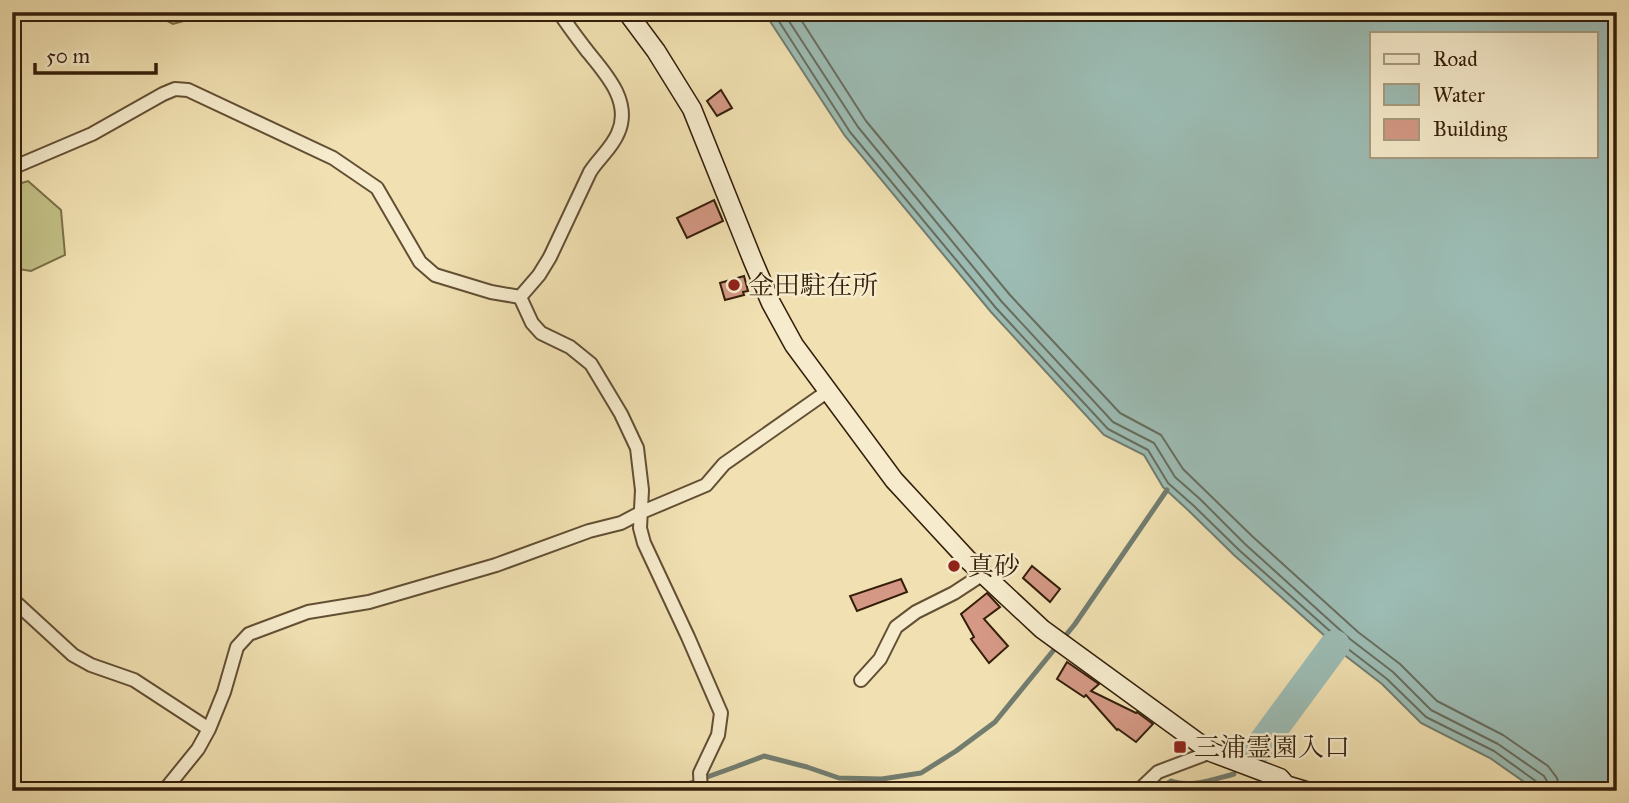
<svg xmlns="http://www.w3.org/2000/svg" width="1629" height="803" viewBox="0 0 1629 803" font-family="'IM FELL Great Primer','Noto Serif JP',serif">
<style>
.green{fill:#c2c187;stroke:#7b7048;stroke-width:2}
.water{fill:#9cbcb4;stroke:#727d70;stroke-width:2;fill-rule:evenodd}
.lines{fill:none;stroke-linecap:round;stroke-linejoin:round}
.shore{stroke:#686d5f;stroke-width:2}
.stream{stroke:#727d70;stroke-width:5}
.river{stroke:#9cbcb4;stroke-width:30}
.building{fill:#d49884;stroke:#341e0a;stroke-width:2}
.minor-casing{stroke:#634f34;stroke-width:16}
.secondary-casing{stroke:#341e0a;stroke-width:21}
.minor{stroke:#f6eccd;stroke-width:12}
.secondary{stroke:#f6eccd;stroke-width:18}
.poi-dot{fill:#8f2418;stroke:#f6eccd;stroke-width:2.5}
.labels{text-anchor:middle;stroke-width:5;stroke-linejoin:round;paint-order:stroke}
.poi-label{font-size:26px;fill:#341e0a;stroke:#f6eccd;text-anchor:start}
</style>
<rect width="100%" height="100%" fill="#f1e1b2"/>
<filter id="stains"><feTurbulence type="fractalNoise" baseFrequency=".00286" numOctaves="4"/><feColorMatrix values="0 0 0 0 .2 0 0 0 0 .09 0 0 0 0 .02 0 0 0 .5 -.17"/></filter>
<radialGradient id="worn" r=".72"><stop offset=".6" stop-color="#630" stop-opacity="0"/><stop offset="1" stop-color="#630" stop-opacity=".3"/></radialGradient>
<path class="green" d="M 57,12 L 143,12 L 62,21 Z
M 150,12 L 200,12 L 194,18 L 173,24 Z
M 28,181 L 61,210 L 65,255 L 31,271 L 12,268 L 12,186 Z"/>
<path class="water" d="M 764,12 L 1617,12 L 1617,791 L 1537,791 L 1490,758 L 1421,723 L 1382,684 L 1338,650 L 1335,645 L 1234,555 L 1189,511 L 1163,487 L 1144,455 L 1104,435 L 991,312 L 845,136 ZM 1372,33 L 1596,33 L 1596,156 L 1372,156 Z"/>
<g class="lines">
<path class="shore" d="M 773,12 L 850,132 L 996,308 L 1108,429 L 1148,450 L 1168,483 L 1194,506 L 1239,550 L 1340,640 L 1343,645 L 1387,679 L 1426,717 L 1494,751 L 1537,782 L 1540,786 L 1540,791
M 783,12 L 858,127 L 1002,302 L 1113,422 L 1154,443 L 1175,477 L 1200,499 L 1245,544 L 1350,639 L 1393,672 L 1431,710 L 1498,744 L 1544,776 L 1548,783 L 1549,791
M 796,12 L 866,121 L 1010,295 L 1120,413 L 1161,435 L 1183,469 L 1252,536 L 1358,632 L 1400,664 L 1437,701 L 1503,735 L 1548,766 L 1557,778 L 1560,791"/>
<path class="stream" d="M 668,791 L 735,767 L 764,756 L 807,767 L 839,778 L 882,779 L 921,773 L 956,751 L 995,722 L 1075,624 L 1167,490
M 1155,791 L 1171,781 C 1191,788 1214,779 1234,774"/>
<path class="river" d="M 1259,748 L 1335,645"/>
</g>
<path class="building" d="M 721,90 L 732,108 L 717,116 L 707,101 Z
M 714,200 L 723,221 L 687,238 L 677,218 Z
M 744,276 L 748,291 L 743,292 L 744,295 L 725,300 L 720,283 Z
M 1032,566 L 1060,589 L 1050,602 L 1023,578 Z
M 901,579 L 907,592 L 857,611 L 850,596 Z
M 987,593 L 1000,607 L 984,619 L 1008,646 L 989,663 L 971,639 L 974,637 L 961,614 Z
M 1067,662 L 1099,684 L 1091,691 L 1136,713 L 1137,712 L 1153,724 L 1136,742 L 1118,729 L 1117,730 L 1086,695 L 1084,697 L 1057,679 Z"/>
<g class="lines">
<g class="minor-casing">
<path id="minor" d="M 12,168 L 92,134 L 163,94 L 175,89 L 188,90 L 333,158 L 377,188 L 420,262 L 435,275 L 491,292 L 520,297
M 520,297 L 532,323 L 541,333 L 570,347 L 591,364 L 621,414 L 637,448 L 642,490 L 640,528 L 644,543 L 688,637 L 721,713 L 718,735 L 700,773 L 701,791
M 520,297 L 539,275 L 550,257 L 590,172 C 598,159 612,148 618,133 C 632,102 606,74 588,52 C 578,39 568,26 559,12
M 12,599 L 73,655 L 91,665 L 134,680 L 209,729
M 861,680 L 880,659 L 896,627 L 916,612 L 954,593 L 983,574
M 164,791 L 198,749 L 209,729 L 224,692 L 237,647 L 249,634 L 308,612 L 369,602 L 496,565 L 589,531 L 621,523 L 642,512 L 706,485 L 724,464 L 828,391
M 1138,791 L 1158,772 L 1211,752
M 1264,791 L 1280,778"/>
</g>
<g class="secondary-casing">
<path id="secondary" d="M 627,12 L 656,51 L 692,109 L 753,261 L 771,303 L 794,345 L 894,480 L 967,559 L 1042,629 L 1211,752 L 1280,778 L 1286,785 L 1306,791"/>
</g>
<use href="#minor" class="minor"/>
<use href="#secondary" class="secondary"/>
</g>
<g class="poi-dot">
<circle cx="734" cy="285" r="7"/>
<circle cx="954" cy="566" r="7"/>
<rect x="1173" y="740" width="14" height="14" rx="3.5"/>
</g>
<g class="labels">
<g class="poi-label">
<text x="748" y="294">金田駐在所</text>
<text x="968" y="575">真砂</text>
<text x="1194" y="756">三浦霊園入口</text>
</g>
</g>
<rect width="1629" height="803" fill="none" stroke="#f1e1b2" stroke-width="42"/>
<rect x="14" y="14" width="1601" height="775" fill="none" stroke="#341e0a" stroke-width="3.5"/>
<rect x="21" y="21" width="1587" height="761" fill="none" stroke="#341e0a" stroke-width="2"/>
<rect x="1370" y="32" width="228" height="126" fill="#f6eccd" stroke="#a89a7f" stroke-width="2"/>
<rect x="1384" y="54" width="35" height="10" fill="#f6eccd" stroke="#a89a7f" stroke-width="2"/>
<text x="1433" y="66" font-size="21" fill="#341e0a">Road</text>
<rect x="1384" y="84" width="35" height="21" fill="#9cbcb4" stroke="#a89a7f" stroke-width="2"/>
<text x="1433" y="102" font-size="21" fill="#341e0a">Water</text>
<rect x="1384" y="119" width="35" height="21" fill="#d49884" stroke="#a89a7f" stroke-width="2"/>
<text x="1433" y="136" font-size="21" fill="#341e0a">Building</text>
<path d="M35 63v10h121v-10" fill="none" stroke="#341e0a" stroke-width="3.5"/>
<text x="46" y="63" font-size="21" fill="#341e0a" stroke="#f6eccd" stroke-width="5" paint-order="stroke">50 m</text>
<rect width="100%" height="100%" filter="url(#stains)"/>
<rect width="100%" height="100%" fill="url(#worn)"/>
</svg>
